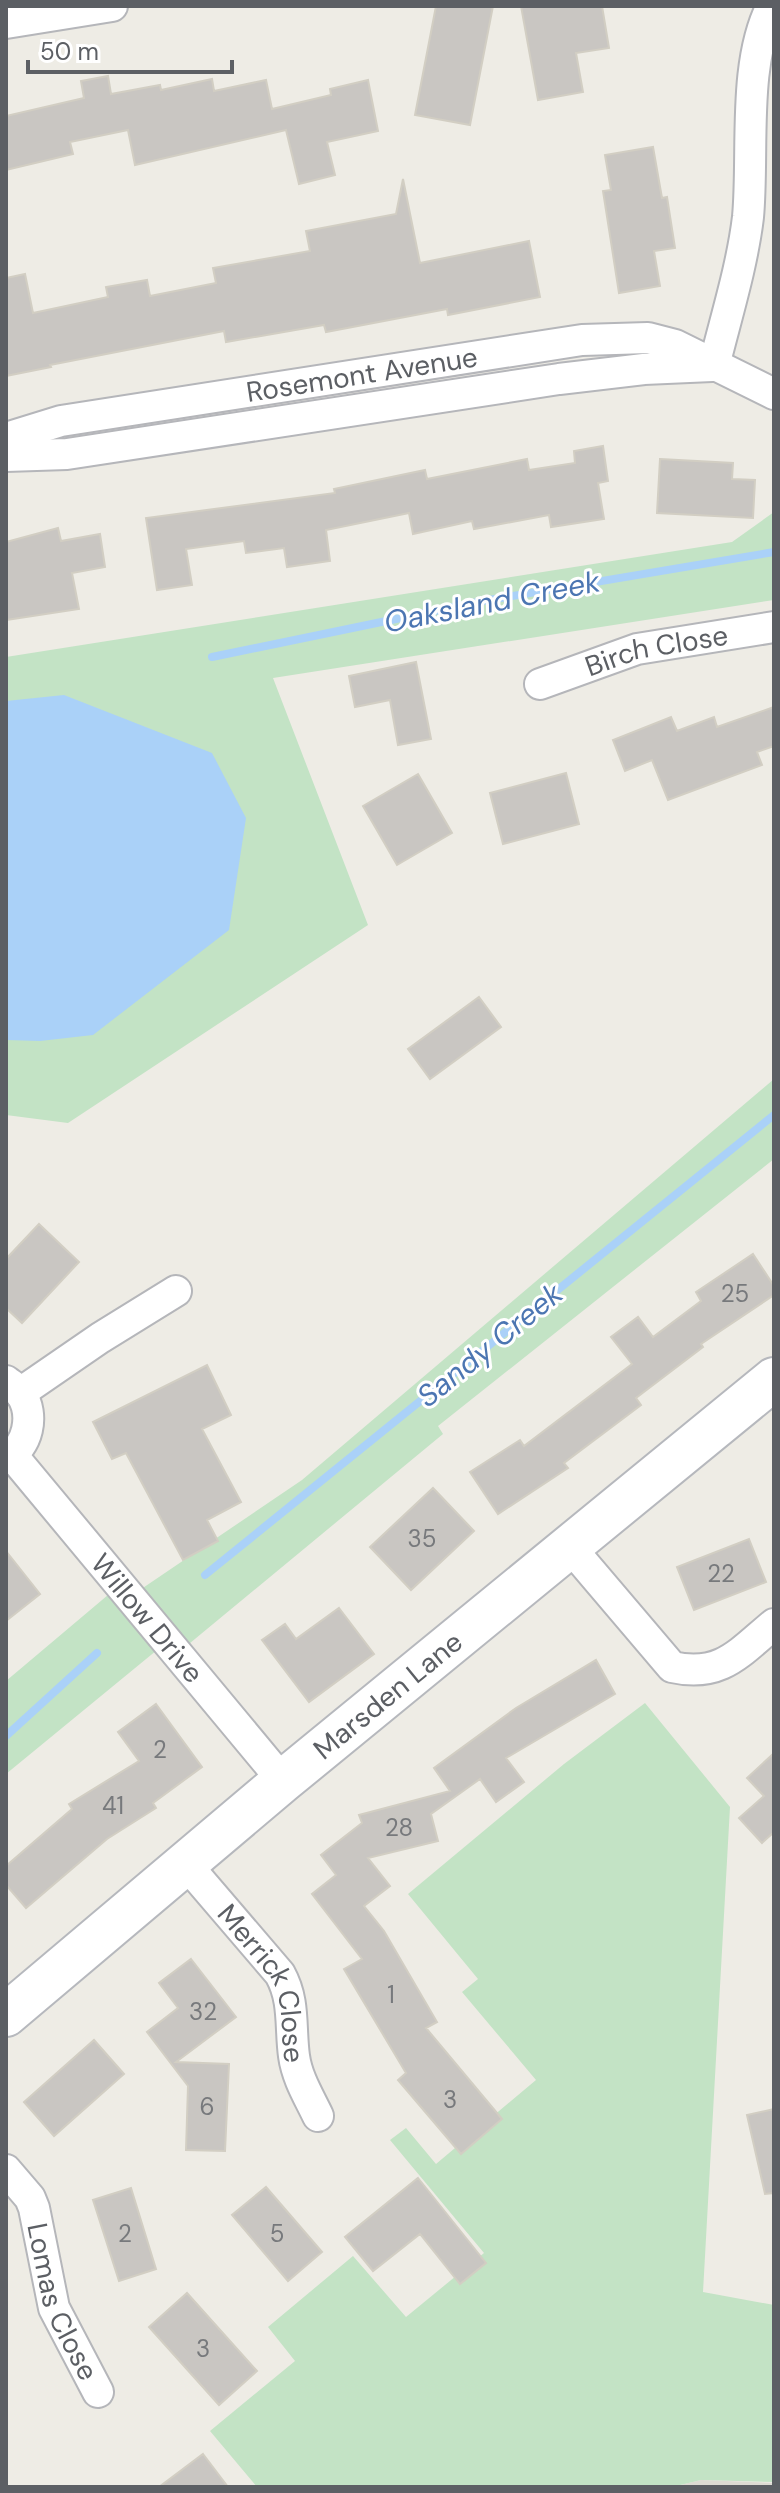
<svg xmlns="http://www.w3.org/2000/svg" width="780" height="2493" viewBox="0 0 780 2493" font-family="'DM Sans',sans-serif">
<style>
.education{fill:#dddbd3}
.green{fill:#c3e3c5}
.water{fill:#aad1f8}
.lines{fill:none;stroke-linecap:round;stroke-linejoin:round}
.stream{stroke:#aad1f8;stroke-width:8}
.building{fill:#c9c6c2;stroke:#d2cec3;stroke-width:2}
.street-casing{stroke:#b5b6ba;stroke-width:34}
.secondary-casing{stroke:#b6b8bd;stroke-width:46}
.street{stroke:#fff;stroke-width:30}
.secondary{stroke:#fff;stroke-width:42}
.labels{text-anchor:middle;stroke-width:6;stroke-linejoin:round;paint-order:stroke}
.number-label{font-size:24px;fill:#77797c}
.street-label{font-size:28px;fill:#5c5f64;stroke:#fff}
.water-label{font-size:30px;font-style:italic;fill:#4c76b2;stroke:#fff}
</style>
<rect width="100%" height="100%" fill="#eeece5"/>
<path class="education" d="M 701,2480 L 774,2483 L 774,2487 L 672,2487 Z"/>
<path class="green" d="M 774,512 L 774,600 L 273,678 L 368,925 L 68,1123 L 6,1115 L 6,657 L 732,542 Z
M 774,1079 L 774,1159 L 438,1426 L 443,1434 L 178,1653 L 168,1641 L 6,1774 L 6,1681 L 121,1584 L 131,1596 L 302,1480 Z
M 645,1703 L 730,1807 L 703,2292 L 774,2305 L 774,2482 L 701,2480 L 672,2487 L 257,2487 L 210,2431 L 295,2361 L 268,2327 L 353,2256 L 406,2317 L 484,2253 L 390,2140 L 406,2128 L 436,2164 L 536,2080 L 462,1992 L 478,1979 L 408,1894 L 564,1764 Z"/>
<path class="water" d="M 64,695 L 212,753 L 246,818 L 229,930 L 93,1035 L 40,1041 L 6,1040 L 6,701 Z"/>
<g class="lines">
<path class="stream" d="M 212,657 L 483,601 L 774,552
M 205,1575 L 774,1115
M 6,1736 L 97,1653"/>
</g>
<path class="building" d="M 436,6 L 493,6 L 470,125 L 415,115 Z
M 521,6 L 602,6 L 609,48 L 576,53 L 583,92 L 538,100 Z
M 108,76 L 111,94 L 160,85 L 161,90 L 212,79 L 214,91 L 266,80 L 272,109 L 331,95 L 330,89 L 368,80 L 378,131 L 327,142 L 335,175 L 299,184 L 286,130 L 135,165 L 128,130 L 70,142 L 73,154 L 6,170 L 6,116 L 84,98 L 81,81 Z
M 653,147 L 662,198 L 667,197 L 675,248 L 654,251 L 660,286 L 619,293 L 603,191 L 611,190 L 605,155 Z
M 403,179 L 420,263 L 529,241 L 540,297 L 448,315 L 447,309 L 326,332 L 324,325 L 226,342 L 224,331 L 50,365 L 51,367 L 6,376 L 6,278 L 25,274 L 33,313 L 108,297 L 106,287 L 147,280 L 150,296 L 216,283 L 213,268 L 310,251 L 306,231 L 396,214 Z
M 603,446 L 608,481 L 598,483 L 604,519 L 551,527 L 549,515 L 474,529 L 472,521 L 413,534 L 409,513 L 326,530 L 330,561 L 287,567 L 284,548 L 246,553 L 244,541 L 186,549 L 192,585 L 157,590 L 146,518 L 335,493 L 334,489 L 425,470 L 427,479 L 527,459 L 529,470 L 575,463 L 574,451 Z
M 660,459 L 733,463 L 732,479 L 755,480 L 753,518 L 657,513 Z
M 58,528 L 61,541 L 100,534 L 105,567 L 72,573 L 79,609 L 6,620 L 6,542 Z
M 416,662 L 431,739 L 398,745 L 390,700 L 355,707 L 349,676 Z
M 774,707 L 774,746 L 757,752 L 762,765 L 668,800 L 652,760 L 625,771 L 613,740 L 671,717 L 677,731 L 714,717 L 717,727 Z
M 566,773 L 579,824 L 503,844 L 490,793 Z
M 418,774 L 452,833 L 397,865 L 363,806 Z
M 479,997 L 501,1027 L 430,1079 L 408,1049 Z
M 39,1224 L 79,1262 L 22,1323 L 6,1308 L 6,1259 Z
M 753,1254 L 774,1286 L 774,1295 L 701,1344 L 703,1347 L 636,1398 L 641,1405 L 564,1463 L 568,1468 L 498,1514 L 470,1472 L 520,1440 L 524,1446 L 632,1364 L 611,1337 L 638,1317 L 653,1337 L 701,1301 L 696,1292 Z
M 207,1365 L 231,1415 L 202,1429 L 241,1502 L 207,1520 L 218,1541 L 183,1560 L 126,1453 L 112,1459 L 93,1422 Z
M 433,1488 L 474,1531 L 411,1590 L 370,1547 Z
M 749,1539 L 766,1582 L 694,1610 L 677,1567 Z
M 6,1551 L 40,1594 L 6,1621 Z
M 339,1608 L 374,1654 L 309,1702 L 262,1640 L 285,1624 L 296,1639 Z
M 596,1660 L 615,1694 L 506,1758 L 524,1782 L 496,1802 L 480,1779 L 431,1814 L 438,1841 L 368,1858 L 390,1886 L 364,1906 L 384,1931 L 437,2022 L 426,2028 L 502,2119 L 461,2154 L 398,2080 L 406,2073 L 344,1969 L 362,1959 L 312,1894 L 336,1875 L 321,1855 L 362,1823 L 359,1815 L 450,1791 L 434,1768 L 516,1708 Z
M 156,1704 L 202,1767 L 153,1803 L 156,1808 L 107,1839 L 26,1908 L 6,1885 L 6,1866 L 72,1809 L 69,1804 L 139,1761 L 118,1732 Z
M 774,1753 L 774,1832 L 762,1843 L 739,1818 L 764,1796 L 747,1778 Z
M 191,1959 L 236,2017 L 176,2062 L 229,2064 L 225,2151 L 186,2150 L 188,2086 L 147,2032 L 178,2008 L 159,1983 Z
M 94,2040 L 124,2074 L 54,2136 L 24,2102 Z
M 774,2109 L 774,2193 L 765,2194 L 747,2115 Z
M 418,2178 L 486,2263 L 460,2284 L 420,2234 L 373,2271 L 345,2237 Z
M 266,2187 L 322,2252 L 288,2281 L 232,2215 Z
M 131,2188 L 156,2269 L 119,2281 L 93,2200 Z
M 187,2293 L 257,2371 L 219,2405 L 149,2327 Z
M 203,2454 L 228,2487 L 159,2487 Z"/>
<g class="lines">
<g class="street-casing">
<g id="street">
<path d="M 6,23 L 112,6"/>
<path d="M 714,366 C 726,317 742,267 748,217 C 754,152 742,64 772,6"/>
<path id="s1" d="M 6,438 L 61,421 L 582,340 L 648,338 L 675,345 L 774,394"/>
<path d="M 6,456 L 67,454 L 559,379 L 644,369 L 712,366"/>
<path id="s2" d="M 540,684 L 637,649 L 774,627"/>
<path d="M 20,1393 L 100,1338 L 176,1291"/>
<path id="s3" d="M 12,1455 L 283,1781"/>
<path d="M 6,1458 C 28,1447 35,1415 21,1394 C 18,1389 11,1385 6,1381"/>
<path d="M 570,1547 L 672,1667 C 721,1678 739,1653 774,1624"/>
<path id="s4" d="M 185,1863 L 280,1974 C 295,2001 290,2027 294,2056 C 297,2078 309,2097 318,2116"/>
<path id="s5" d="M 6,2170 L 30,2198 L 34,2208 L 54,2308 L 98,2392"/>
</g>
</g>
<g class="secondary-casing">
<g id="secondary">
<path id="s6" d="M 6,2015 L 283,1781 L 774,1379"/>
</g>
</g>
<use href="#street" class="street"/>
<use href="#secondary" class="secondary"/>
</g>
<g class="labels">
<g class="number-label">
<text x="735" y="1302">25</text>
<text x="422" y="1547">35</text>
<text x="721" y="1582">22</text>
<text x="160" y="1758">2</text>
<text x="113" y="1814">41</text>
<text x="399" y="1836">28</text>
<text x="391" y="2003">1</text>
<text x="203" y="2020">32</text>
<text x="450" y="2108">3</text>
<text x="207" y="2115">6</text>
<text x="125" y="2242">2</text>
<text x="277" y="2242">5</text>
<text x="203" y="2357">3</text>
</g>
<g class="street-label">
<text dy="10" stroke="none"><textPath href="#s1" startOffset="362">Rosemont Avenue</textPath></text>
<text dy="10" stroke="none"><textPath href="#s2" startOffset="122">Birch Close</textPath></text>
<text dy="10" stroke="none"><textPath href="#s3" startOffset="212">Willow Drive</textPath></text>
<text dy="10" stroke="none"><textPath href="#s6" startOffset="498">Marsden Lane</textPath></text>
<text dy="10" stroke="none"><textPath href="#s4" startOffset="148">Merrick Close</textPath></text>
<text dy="10" stroke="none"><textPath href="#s5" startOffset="146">Lomas Close</textPath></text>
</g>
<g class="water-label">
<text transform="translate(492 602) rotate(-11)" y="10">Oaksland Creek</text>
<text transform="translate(490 1345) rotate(-39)" y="10">Sandy Creek</text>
</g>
</g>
<rect width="780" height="2493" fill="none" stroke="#5c5f64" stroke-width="16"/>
<path d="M28 60v12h204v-12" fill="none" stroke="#5c5f64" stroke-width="4"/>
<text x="40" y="60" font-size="24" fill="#5c5f64" stroke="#ffffff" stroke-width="6" paint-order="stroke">50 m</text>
</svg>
